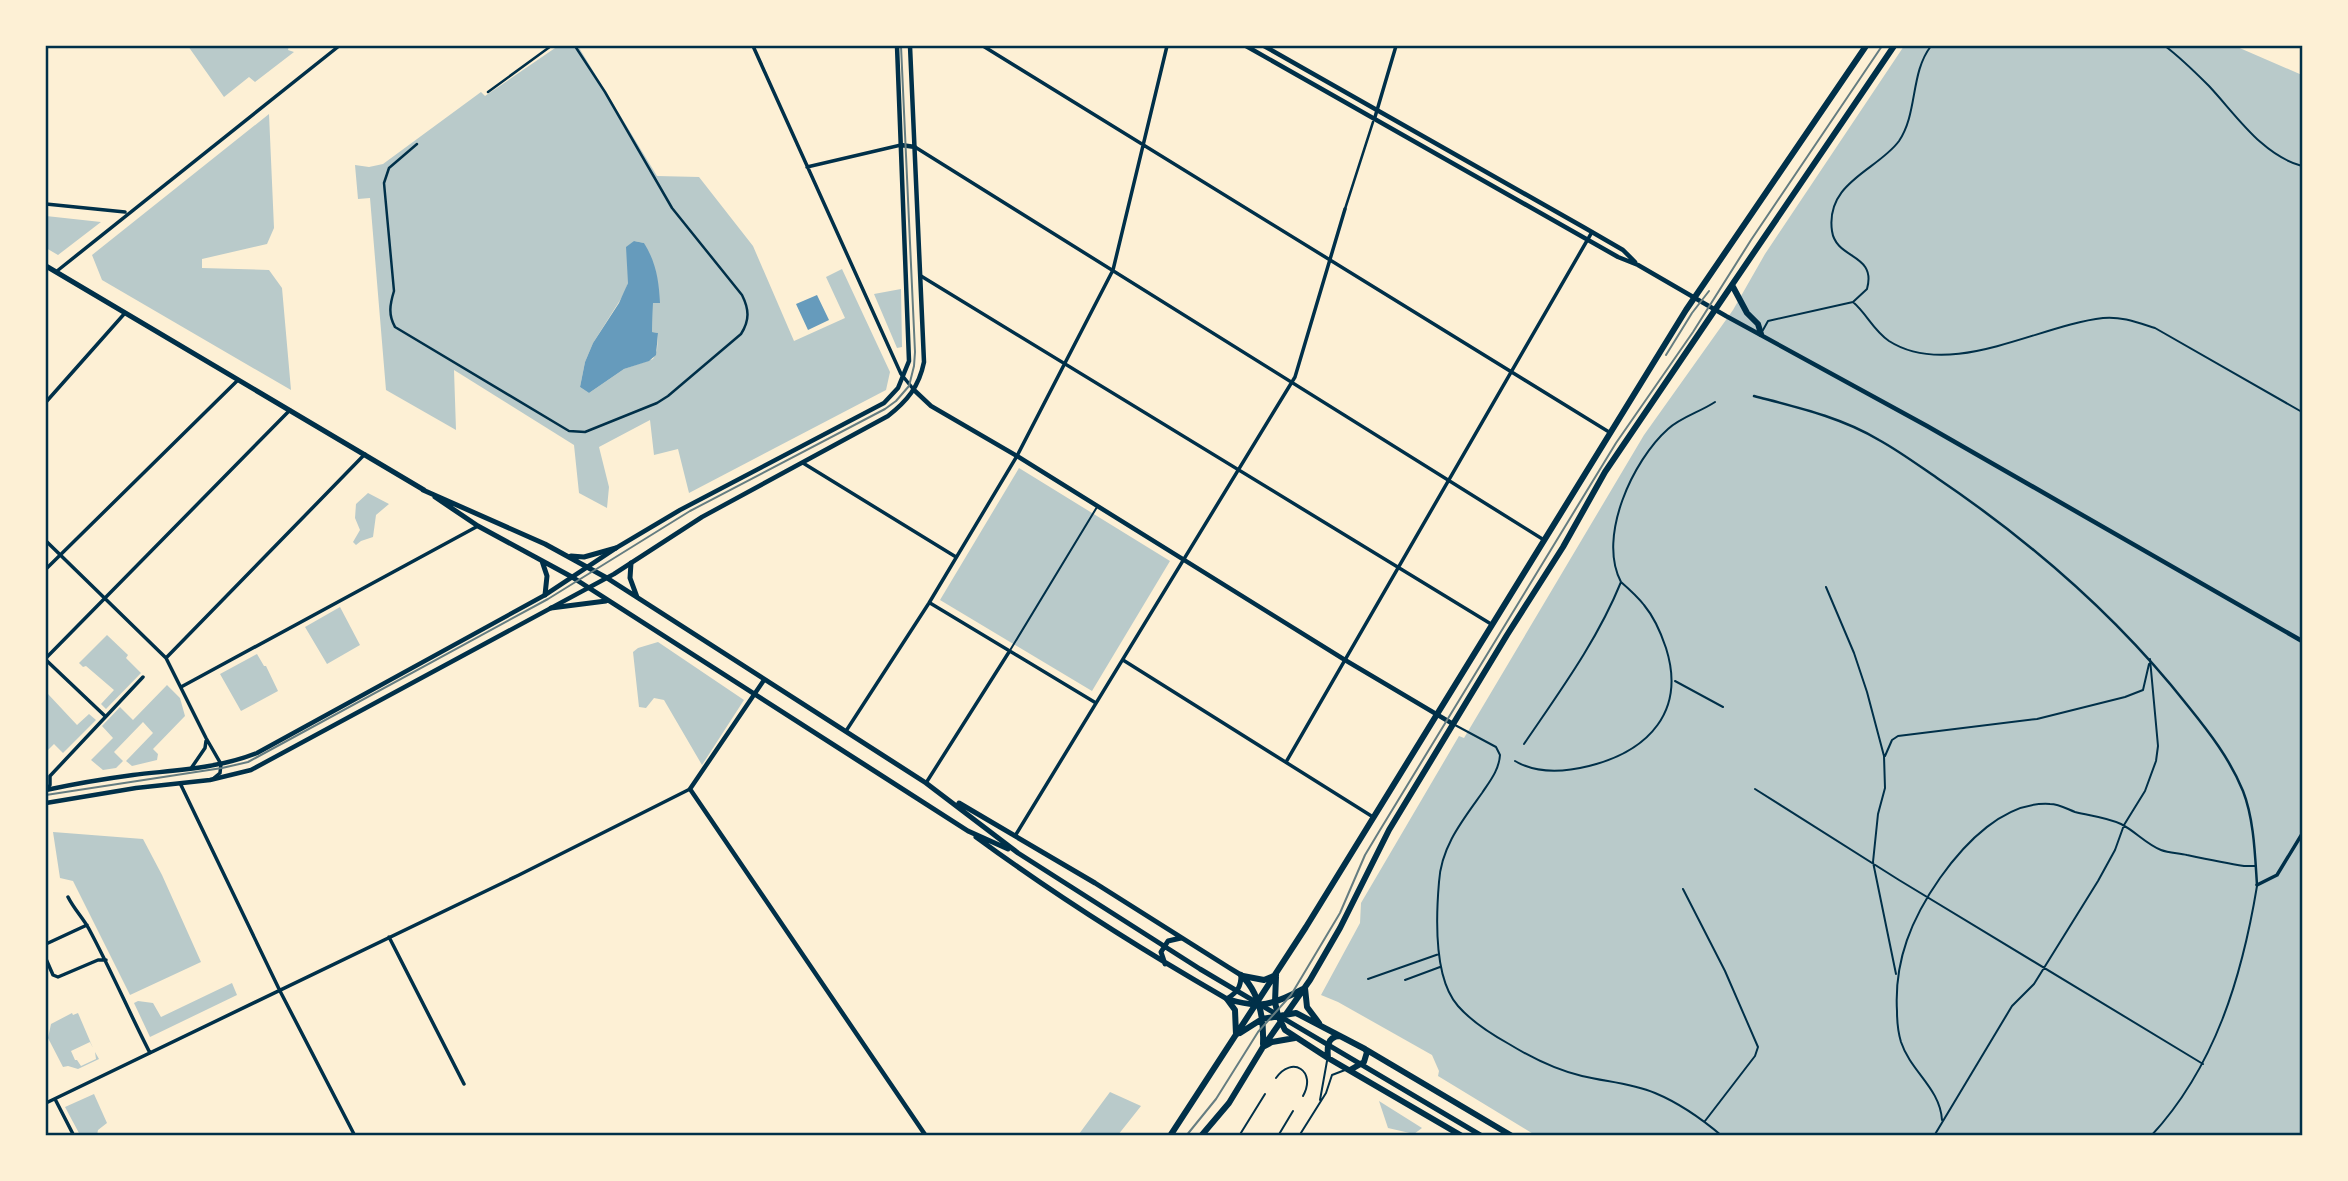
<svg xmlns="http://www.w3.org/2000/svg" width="2348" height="1181" viewBox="0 0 2348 1181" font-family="Roboto,sans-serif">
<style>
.green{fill:#b9caca;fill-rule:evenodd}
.water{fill:#669bbc}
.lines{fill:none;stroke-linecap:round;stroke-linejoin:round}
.service{stroke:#003049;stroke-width:2}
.pedestrian{stroke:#003049;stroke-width:2.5}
.minor{stroke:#003049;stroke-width:3.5}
.tertiary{stroke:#003049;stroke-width:4.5}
.secondary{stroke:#003049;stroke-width:5}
.primary{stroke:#003049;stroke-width:6}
.tram{stroke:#657d81;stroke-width:2}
.neatline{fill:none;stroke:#003049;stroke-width:2.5}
</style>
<rect width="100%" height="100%" fill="#fdf0d5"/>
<path class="green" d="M 188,46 L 289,46 L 288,50 L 294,52 L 255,82 L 249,77 L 224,97 Z
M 558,46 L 578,46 L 657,176 L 699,177 L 753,246 L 794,341 L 845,318 L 826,277 L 842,269 L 890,372 L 886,390 L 689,493 L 678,449 L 654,455 L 650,420 L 599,447 L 609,487 L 607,508 L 579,493 L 574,445 L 454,370 L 456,430 L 386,390 L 370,198 L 358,199 L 355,165 L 369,167 L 383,164 L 481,92 L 485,96 ZM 634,241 L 644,243 L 659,303 L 653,302 L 652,332 L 658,333 L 657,350 L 653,359 L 624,369 L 589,393 L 580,387 L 585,362 L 593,343 L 624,294 L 628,283 L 628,263 Z
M 1904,46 L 2235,46 L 2302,75 L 2302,1135 L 1535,1135 L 1438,1076 L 1439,1071 L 1432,1055 L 1338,1002 L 1321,995 L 1360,923 L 1361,903 L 1459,736 L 1464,738 L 1644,435 L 1733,310 L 1765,254 Z
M 269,114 L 274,228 L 267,244 L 202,259 L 202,268 L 269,270 L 282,288 L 291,390 L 102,280 L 92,255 Z
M 46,216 L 101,222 L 58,255 L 46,248 Z
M 901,289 L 902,347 L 897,348 L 874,294 Z
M 1019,468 L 1170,561 L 1092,691 L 940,600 Z
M 368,493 L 389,504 L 376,515 L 373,537 L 361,541 L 356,545 L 353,542 L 360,530 L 355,518 L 356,504 Z
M 340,607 L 360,645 L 327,664 L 305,627 Z
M 107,635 L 128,655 L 126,658 L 141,673 L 106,709 L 101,704 L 114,690 L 86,666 L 83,667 L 79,663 Z
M 658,642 L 744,700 L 702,765 L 664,700 L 654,698 L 646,708 L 639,707 L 633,652 L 638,648 Z
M 257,654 L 264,666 L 266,666 L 278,691 L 241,711 L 220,674 Z
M 167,685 L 180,698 L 185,716 L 153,749 L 158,754 L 157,760 L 132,766 L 126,761 L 153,733 L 143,722 L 114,752 L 123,761 L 116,768 L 103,770 L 91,760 L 113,738 L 102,726 L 120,707 L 133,720 Z
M 48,694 L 77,725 L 89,714 L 96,720 L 63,753 L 54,744 L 46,752 L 46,697 Z
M 53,832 L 143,839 L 162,875 L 201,962 L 130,995 L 73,881 L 60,878 Z
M 232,983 L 237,995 L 150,1037 L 134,1003 L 138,1001 L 153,1003 L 161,1017 Z
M 72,1013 L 73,1015 L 78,1013 L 93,1048 L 90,1042 L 71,1051 L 75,1060 L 77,1060 L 81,1066 L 96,1059 L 95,1052 L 99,1059 L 78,1069 L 68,1066 L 63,1067 L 48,1038 L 51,1024 Z
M 1110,1092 L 1141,1106 L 1118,1135 L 1080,1135 L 1079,1134 Z
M 94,1094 L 107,1123 L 98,1130 L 97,1135 L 80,1135 L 65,1107 Z
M 1379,1101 L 1422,1128 L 1414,1134 L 1388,1128 Z"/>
<path class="water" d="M 634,241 L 644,243 C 656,262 659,281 660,303 L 653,303 L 652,332 L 658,333 L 656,355 L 649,361 L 624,369 L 589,393 L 580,387 L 585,362 L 593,343 L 619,303 L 628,283 L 626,247 Z
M 817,295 L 829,320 L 808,330 L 796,304 Z"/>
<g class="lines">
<path class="service" d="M 2165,46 C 2181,58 2195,72 2209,86 C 2237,116 2262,155 2302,166
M 1853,302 C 1867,314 1873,330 1889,341 C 1950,380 2039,325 2103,318 C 2121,316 2139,323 2155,328 L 2302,412
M 1763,330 L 1768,321 L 1853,302 L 1867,289 C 1877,253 1836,260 1832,231 C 1825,182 1878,170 1899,141 C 1918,113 1910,73 1931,46
M 1826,587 L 1854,653 L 1867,692 L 1884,756 L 1885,788 L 1878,814 L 1873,862 L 1896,974
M 1009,652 L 1097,507
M 1675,681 L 1723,707
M 1455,725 L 1496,747 L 1500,755 C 1499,770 1490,781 1482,793 C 1462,821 1441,847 1439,882 C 1436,917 1434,979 1458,1006 C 1472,1022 1491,1034 1509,1044 C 1532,1058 1556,1070 1582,1076 C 1607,1082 1631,1083 1655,1093 C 1679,1103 1702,1119 1722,1136
M 1524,744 C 1560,691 1597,641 1621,582 C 1597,537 1633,460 1668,429 C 1681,417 1700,412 1715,402
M 1885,756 L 1892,740 L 1898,736 L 2037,719 L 2125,697 L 2143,690 L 2149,664
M 1515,761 C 1537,774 1565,772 1589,766 C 1649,751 1686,711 1666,648 C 1661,633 1654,617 1644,605 C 1637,596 1629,589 1621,582
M 1755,789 L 1899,880 L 2203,1064
M 1683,889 L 1725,971 L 1758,1047 L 1755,1056 L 1705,1121
M 1368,979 L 1439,954
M 1405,980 L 1440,967
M 1276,1078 C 1292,1055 1317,1071 1303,1096
M 1320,1100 L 1327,1061
M 1942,1120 C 1940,1088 1911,1072 1901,1042 C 1898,1032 1897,1021 1897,1011 C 1894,960 1912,918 1940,878 C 1964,844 2004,801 2050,804 C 2059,804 2067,809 2075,812 C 2091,816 2106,817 2121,824 C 2135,831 2146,844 2161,850 C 2169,853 2179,853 2187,855 C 2206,859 2225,863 2244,866 L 2256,866
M 1239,1136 L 1265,1094
M 1278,1136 L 1293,1111
M 1299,1136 L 1326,1093 L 1332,1075 L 1345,1070
M 1934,1136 L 2012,1006 L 2034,984 L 2098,881 L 2115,850 L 2124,825 L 2145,791 L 2156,761 L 2158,746 L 2150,659
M 2151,1136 C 2215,1067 2242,977 2257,886"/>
<path class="pedestrian" d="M 488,92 L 551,46
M 417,144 L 389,168 L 384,183 L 394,291 C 390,304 388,315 395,327 L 569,431 L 585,432 L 657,403 L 668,396 L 741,334 C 750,320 749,309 742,295 L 672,208 L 605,92 L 575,46
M 1345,209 L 1373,122
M 1754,396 C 1796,407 1841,417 1879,440 C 1899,451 1918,465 1937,478 C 2030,541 2118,617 2188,706 C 2209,732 2230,759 2243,791 C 2254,819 2255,855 2257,885"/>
<path class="minor" d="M 753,46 L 901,374 L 914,390
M 983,46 L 1609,432
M 1375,117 L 1396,46
M 915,147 L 1544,540
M 807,167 L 901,145
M 46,204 L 125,212
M 57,271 L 339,46
M 921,276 L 1491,624
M 46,402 L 125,313
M 803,463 L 956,557
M 46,541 L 166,658 L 206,738 L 221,764 L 220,773 L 214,778
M 46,569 L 238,380
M 930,603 L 1096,703
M 46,658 L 290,410
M 166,658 L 365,454
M 46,660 L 105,716
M 1123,660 L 1373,817
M 181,687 L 478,526
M 846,731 L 929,603 L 1017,456 L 1113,270 L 1167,46
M 1286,762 L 1592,232
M 192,767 L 205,748 L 206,741
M 180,783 L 280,991 L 355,1136
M 926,783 L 1009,652
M 47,789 L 50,785 L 50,776 L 143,677
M 1015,836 L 1295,377 L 1345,209
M 2257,885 L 2277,875 L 2302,834
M 68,897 C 74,909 83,918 89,929 C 111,970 129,1012 150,1053
M 389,937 L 464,1084
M 46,944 L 87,925
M 46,959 L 53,975 L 58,977 L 98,960 L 106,960
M 55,1099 L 74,1136
M 46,1103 L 519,875 L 690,789"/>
<path class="tertiary" d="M 1246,46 L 1618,257 L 1638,265 L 1726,316 L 1927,426 L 2302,641
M 1264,46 L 1585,228 L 1623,250 L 1635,262
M 901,145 L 915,147
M 914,390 L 931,406 L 1017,456 L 1345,660 L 1453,724
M 764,680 L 690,789 L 926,1136
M 46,790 C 74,784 103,779 133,775 C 174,770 217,769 257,753 L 545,595 L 616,548 L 680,510 L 884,403 L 898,388 L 909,361 L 897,46
M 46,803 L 136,788 L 210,780 L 251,770 L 614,574 L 702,517 L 888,416 C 907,401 919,387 924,362 L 910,46"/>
<path class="secondary" d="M 46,266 L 424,490
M 423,490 L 545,544 L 607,578 L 926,783 L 1018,853 L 1200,969 L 1482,1136
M 435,497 L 478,526 L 572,577 L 968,831 L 1008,849
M 571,556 L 584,557 L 616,548
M 542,561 L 547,576 L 545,595
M 631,563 L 630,578 L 637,597
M 551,608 L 606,601
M 959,803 L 1095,883 L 1228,967 L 1241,975 C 1241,988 1237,992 1227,999 L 1222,996 C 1137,947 1055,895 976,837
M 1165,964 L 1161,952 L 1168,941 L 1181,938"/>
<path class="primary" d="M 1732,285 L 1747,313 L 1758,324 L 1761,334
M 1241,975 C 1260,993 1264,1019 1263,1044
M 1243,976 L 1264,980 L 1276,975
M 1276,977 L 1275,1002 L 1278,1016 L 1285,1030 L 1328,1058 L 1462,1136
M 1305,988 L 1307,1007 L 1319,1023
M 1227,999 C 1260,1009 1273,1005 1303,989
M 1227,999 L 1235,1010 L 1236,1035
M 1240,1033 L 1262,1019 L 1296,1013 L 1365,1049 L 1512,1136
M 1263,1047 L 1272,1042 L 1295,1038
M 1328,1058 C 1327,1048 1327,1037 1339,1036
M 1350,1070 L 1364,1062 L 1367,1052 L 1365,1049
M 1170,1136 L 1306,927 L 1686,310 L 1866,46
M 1201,1136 L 1229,1103 L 1263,1047 L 1310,980 L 1340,928 L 1389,830 L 1507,635 L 1563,547 L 1605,472 L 1894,46"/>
<path class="tram" d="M 1666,355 L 1692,313 L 1709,291
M 46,795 L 222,768 L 248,762 L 548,599 L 690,511 L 885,409 L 896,401 L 909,386 L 914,366 L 915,352 L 901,46
M 1186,1136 L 1216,1099 L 1258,1032 L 1291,995 L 1340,913 L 1365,855 L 1380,830 L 1616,443 L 1693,332 L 1751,240 L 1882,46"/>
</g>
<rect width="2348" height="1181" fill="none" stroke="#fdf0d5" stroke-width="94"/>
<rect x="47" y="47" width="2254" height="1087" class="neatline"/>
</svg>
